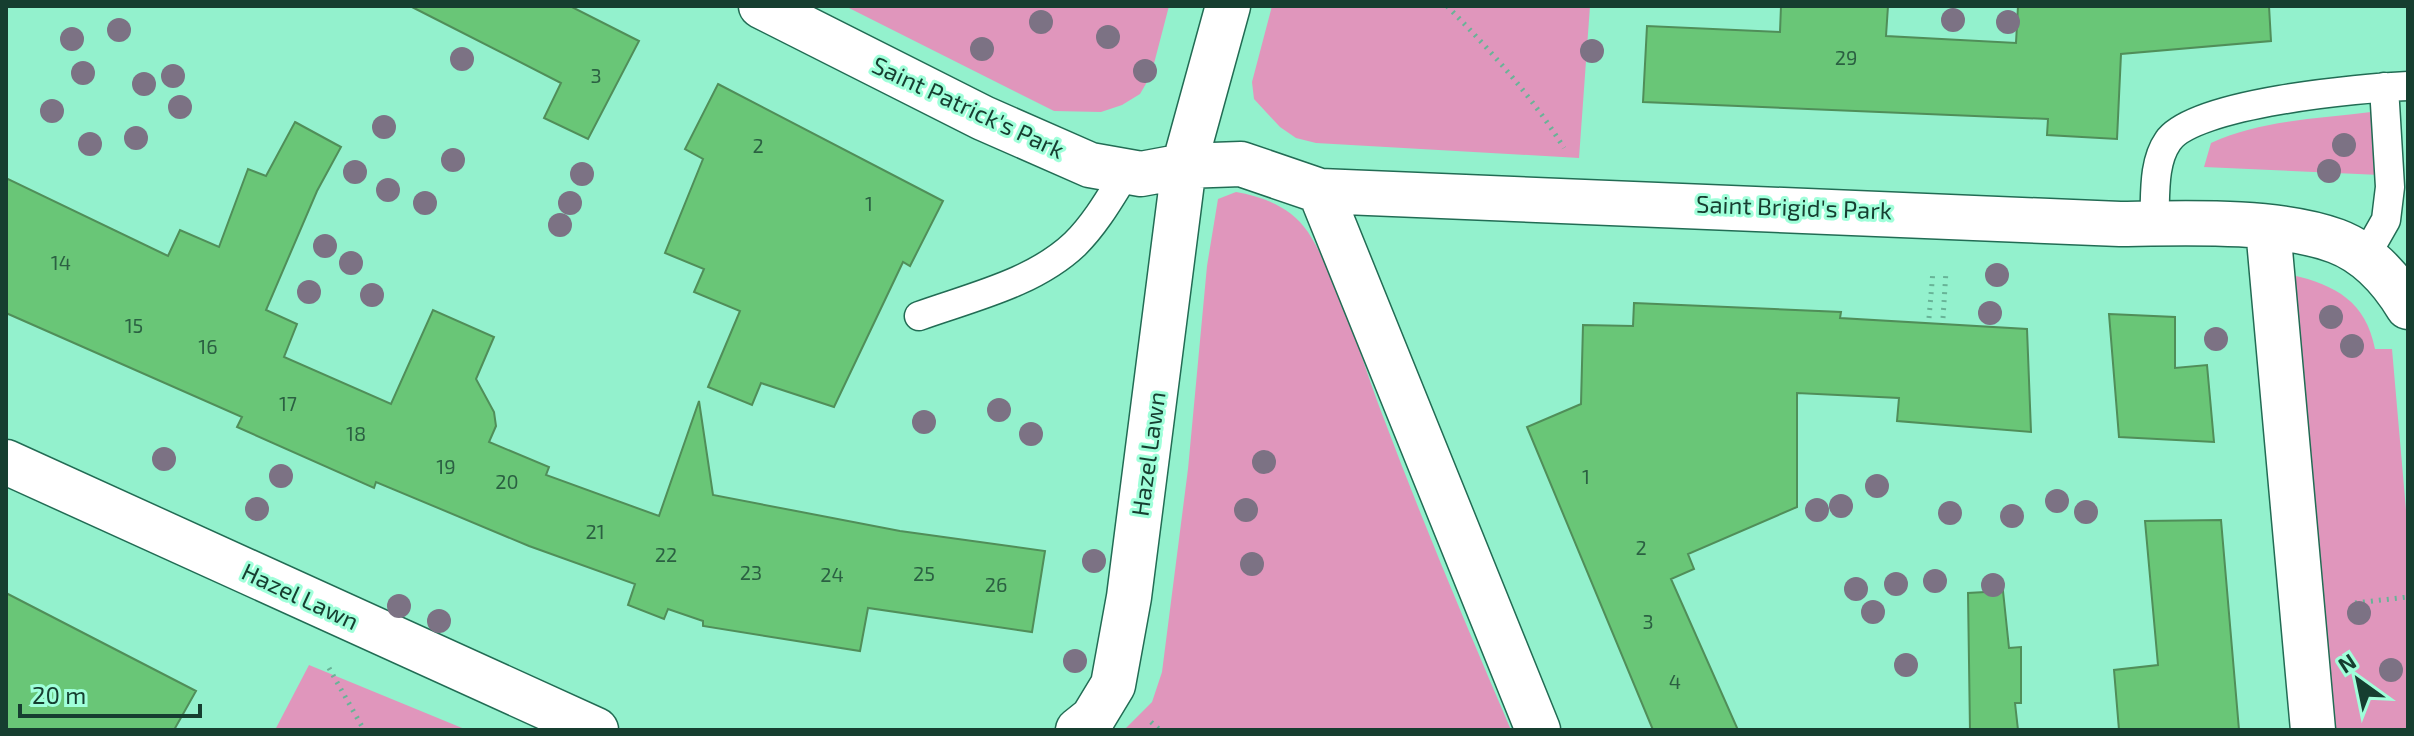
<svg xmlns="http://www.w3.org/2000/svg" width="2414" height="736" viewBox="0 0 2414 736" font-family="'Exo 2',sans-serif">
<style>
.green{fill:#e096bc}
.building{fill:#69c677;stroke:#508e59;stroke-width:2}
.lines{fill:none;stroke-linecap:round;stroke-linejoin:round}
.service-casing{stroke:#226c54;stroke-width:31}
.minor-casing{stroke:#226c54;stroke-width:47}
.path{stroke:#68b397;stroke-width:5;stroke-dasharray:2 6;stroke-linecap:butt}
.service{stroke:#fff;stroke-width:28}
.minor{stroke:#fff;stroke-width:44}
.tree{fill:#7c7284}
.labels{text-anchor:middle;stroke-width:6;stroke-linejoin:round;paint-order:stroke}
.number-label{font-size:20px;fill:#2b6042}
.street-label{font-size:24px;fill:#163e30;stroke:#a0ffda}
</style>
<rect width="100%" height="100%" fill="#93f1cd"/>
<path class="green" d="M 845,6 L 1169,6 L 1151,75 L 1140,94 L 1122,105 L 1101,112 L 1054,111 Z
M 1272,6 L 1590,6 L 1579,158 L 1316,143 L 1296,138 L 1280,127 L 1254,99 L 1252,82 Z
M 2371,112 L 2380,175 L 2204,167 L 2211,143 C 2260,120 2317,119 2371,112 Z
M 1236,192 C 1264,197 1291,207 1308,232 C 1343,288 1360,357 1384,419 C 1423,523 1467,627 1511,730 L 1124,730 L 1152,702 L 1162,672 L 1188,469 L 1207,266 L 1218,199 Z
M 2292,275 C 2336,285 2366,302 2375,349 L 2392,349 L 2408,533 L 2408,730 L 2329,730 Z
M 309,665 L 467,730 L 275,730 Z"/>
<path class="building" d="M 410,6 L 570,6 L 639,41 L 588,139 L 544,118 L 561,83 Z
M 1781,6 L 1888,6 L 1886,36 L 2016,43 L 2018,6 L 2269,6 L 2271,41 L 2121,54 L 2117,139 L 2047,135 L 2048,119 L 1643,102 L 1647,26 L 1780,32 Z
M 718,84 L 943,201 L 910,266 L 903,262 L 834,407 L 761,383 L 752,405 L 708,387 L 740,311 L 694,292 L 704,269 L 665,253 L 703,159 L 685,149 Z
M 295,122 L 341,147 L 317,191 L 266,310 L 297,324 L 284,357 L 391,404 L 433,310 L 494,337 L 476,379 L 494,412 L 496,426 L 489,442 L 549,467 L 546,475 L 659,516 L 699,401 L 713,495 L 900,531 L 1045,551 L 1032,632 L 868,608 L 860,651 L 703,626 L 703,621 L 668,609 L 664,619 L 628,605 L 635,584 L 529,546 L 376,482 L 374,488 L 237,427 L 242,417 L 6,313 L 6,178 L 168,256 L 180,230 L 219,247 L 248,169 L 266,176 Z
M 1634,303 L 1841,312 L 1840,318 L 2027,329 L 2031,432 L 1897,421 L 1899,398 L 1797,393 L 1797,507 L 1688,554 L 1694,569 L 1671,579 L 1738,730 L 1653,730 L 1527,427 L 1581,404 L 1583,325 L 1633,326 Z
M 2109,314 L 2175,317 L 2175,368 L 2207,365 L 2214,442 L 2119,437 Z
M 2221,520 L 2239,730 L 2119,730 L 2114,670 L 2158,665 L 2145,521 Z
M 2003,591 L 2009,648 L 2021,647 L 2021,703 L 2015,703 L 2018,730 L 1970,730 L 1968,593 Z
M 6,593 L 196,691 L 174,730 L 6,730 Z"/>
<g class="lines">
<g class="service-casing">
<path id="service" d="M 2154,224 C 2156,198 2152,164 2168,141 C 2193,103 2361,88 2408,86
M 2365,257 L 2386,220 L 2390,187 L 2384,87
M 919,316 C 972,297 1034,283 1075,244 C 1096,223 1110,198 1125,174"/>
</g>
<g class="minor-casing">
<path id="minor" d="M 761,6 L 983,118 L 1090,165 L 1141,174 L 1184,166 L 1241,164 L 1320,191 L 2120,224 C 2185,223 2276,219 2336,241 C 2368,253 2391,279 2408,307
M 1320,191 L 1538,730
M 2268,228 L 2313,730
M 6,462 L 596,730
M 1078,730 L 1093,718 L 1113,685 L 1129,597 L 1184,166 L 1228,6"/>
</g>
<path class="path" d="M 1447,6 C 1491,51 1531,95 1564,148
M 1929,318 L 1933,271
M 1943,318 L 1946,271
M 2355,603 L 2408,597
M 329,668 L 364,730
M 1151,722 L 1160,730"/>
<use href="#service" class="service"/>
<use href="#minor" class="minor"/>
</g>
<g class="tree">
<circle cx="1953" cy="20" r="12"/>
<circle cx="1041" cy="22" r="12"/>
<circle cx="2008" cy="22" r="12"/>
<circle cx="119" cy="30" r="12"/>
<circle cx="1108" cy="37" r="12"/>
<circle cx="72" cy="39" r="12"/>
<circle cx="982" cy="49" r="12"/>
<circle cx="1592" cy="51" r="12"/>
<circle cx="462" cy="59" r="12"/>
<circle cx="1145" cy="71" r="12"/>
<circle cx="83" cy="73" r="12"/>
<circle cx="173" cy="76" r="12"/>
<circle cx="144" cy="84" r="12"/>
<circle cx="180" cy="107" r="12"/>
<circle cx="52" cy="111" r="12"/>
<circle cx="384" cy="127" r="12"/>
<circle cx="136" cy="138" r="12"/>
<circle cx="90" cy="144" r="12"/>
<circle cx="2344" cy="145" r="12"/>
<circle cx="453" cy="160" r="12"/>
<circle cx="2329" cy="171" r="12"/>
<circle cx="355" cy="172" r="12"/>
<circle cx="582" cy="174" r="12"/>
<circle cx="388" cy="190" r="12"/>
<circle cx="425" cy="203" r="12"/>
<circle cx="570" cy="203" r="12"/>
<circle cx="560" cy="225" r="12"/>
<circle cx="325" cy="246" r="12"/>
<circle cx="351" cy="263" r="12"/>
<circle cx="1997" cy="275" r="12"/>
<circle cx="309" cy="292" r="12"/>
<circle cx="372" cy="295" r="12"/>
<circle cx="1990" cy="313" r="12"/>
<circle cx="2331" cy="317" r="12"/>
<circle cx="2216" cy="339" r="12"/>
<circle cx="2352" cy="346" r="12"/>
<circle cx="999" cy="410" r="12"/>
<circle cx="924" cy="422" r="12"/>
<circle cx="1031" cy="434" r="12"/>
<circle cx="164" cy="459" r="12"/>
<circle cx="1264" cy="462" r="12"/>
<circle cx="281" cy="476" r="12"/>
<circle cx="1877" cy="486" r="12"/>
<circle cx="2057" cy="501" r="12"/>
<circle cx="1841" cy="506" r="12"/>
<circle cx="257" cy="509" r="12"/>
<circle cx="1246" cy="510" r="12"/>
<circle cx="1817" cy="510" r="12"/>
<circle cx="2086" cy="512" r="12"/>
<circle cx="1950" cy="513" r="12"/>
<circle cx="2012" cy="516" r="12"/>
<circle cx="1094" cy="561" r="12"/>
<circle cx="1252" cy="564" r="12"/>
<circle cx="1935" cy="581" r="12"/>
<circle cx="1896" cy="584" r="12"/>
<circle cx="1993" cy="585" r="12"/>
<circle cx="1856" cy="589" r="12"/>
<circle cx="399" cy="606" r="12"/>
<circle cx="1873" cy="612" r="12"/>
<circle cx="2359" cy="613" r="12"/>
<circle cx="439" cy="621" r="12"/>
<circle cx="1075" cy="661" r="12"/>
<circle cx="1906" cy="665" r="12"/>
<circle cx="2391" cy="670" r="12"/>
</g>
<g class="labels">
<g class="number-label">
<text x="1846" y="65">29</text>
<text x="596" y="83">3</text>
<text x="758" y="153">2</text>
<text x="869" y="211">1</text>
<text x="61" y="270">14</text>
<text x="134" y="333">15</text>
<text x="208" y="354">16</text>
<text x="288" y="411">17</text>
<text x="356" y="441">18</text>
<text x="446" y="474">19</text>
<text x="1586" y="484">1</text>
<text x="507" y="489">20</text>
<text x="595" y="539">21</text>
<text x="1641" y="555">2</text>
<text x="666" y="562">22</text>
<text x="751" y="580">23</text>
<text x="924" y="581">25</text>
<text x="832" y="582">24</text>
<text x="996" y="592">26</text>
<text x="1648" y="629">3</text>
<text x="1675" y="689">4</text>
</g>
<g class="street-label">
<text transform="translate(968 108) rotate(25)" y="8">Saint Patrick's Park</text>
<text transform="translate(1794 208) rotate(2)" y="8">Saint Brigid's Park</text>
<text transform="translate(1149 454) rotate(-82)" y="8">Hazel Lawn</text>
<text transform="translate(300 597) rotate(25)" y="8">Hazel Lawn</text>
</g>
</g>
<rect width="2414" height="736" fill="none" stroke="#163e30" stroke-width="16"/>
<g transform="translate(2358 680) rotate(327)" stroke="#a0ffda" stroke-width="6" paint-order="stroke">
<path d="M0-6L14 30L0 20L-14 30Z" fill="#163e30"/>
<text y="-12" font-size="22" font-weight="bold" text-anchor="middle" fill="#163e30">N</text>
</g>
<path d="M20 704v12h180v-12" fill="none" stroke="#163e30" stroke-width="4"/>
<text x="32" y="704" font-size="24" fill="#163e30" stroke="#a0ffda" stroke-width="6" paint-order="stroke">20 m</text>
</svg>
